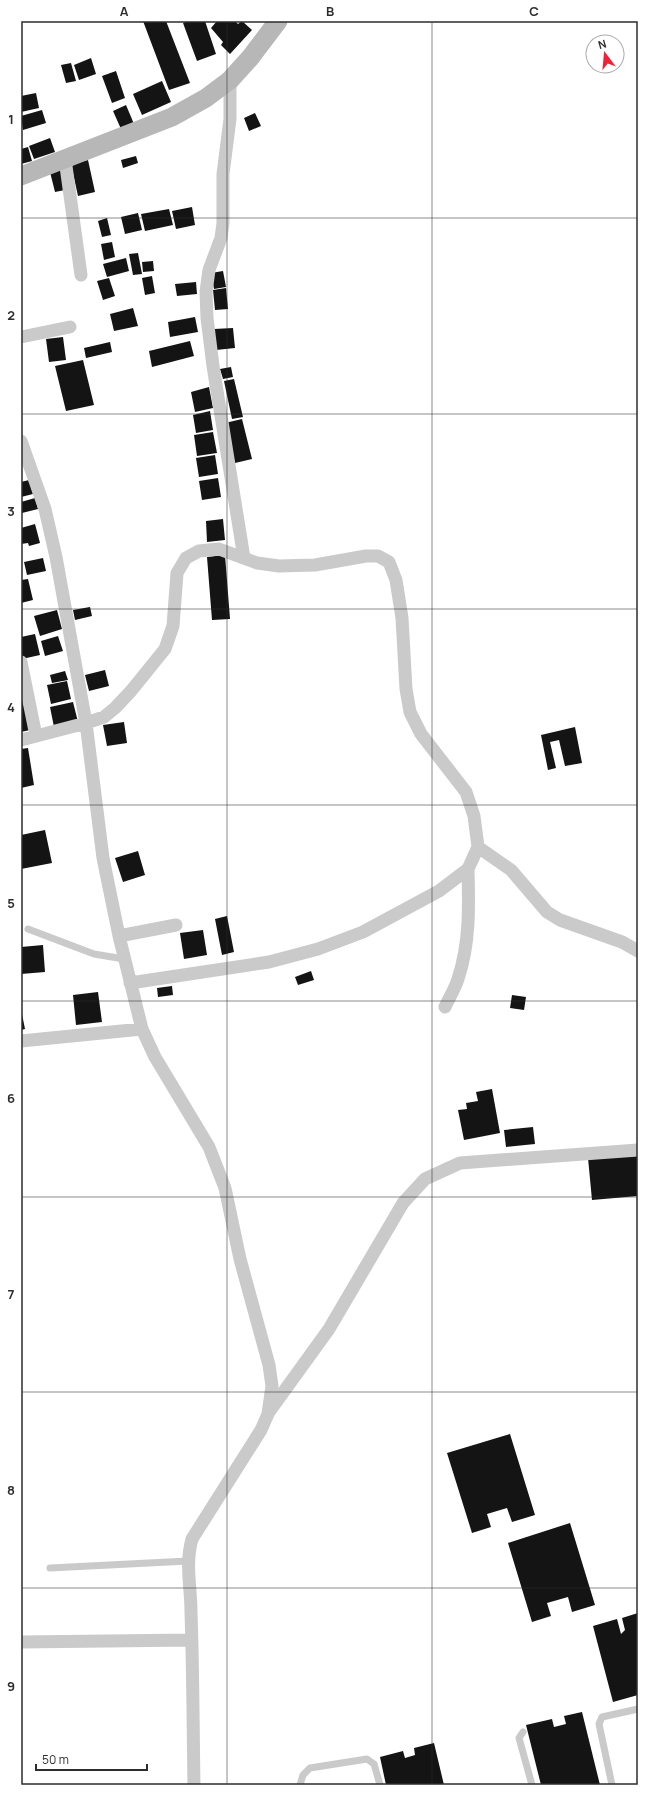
<svg xmlns="http://www.w3.org/2000/svg" width="659" height="1806" viewBox="0 0 659 1806" font-family="Manrope,sans-serif">
<style>
.building{fill:#141414}
.lines{fill:none;stroke-linecap:round;stroke-linejoin:round}
.lane{stroke:#cacaca;stroke-width:7}
.street{stroke:#cacaca;stroke-width:13}
.secondary{stroke:#b7b7b7;stroke-width:19}
.grid{fill:none;stroke:#2d2d2d;stroke-width:1;stroke-opacity:0.55}
.neatline{fill:none;stroke:#2d2d2d;stroke-width:1.5}
.grid-label{font-size:13px;text-anchor:middle;font-weight:bold;fill:#2d2d2d}
</style>
<rect width="100%" height="100%" fill="#fff"/>
<path class="building" d="M 143,21 L 166,21 L 190,83 L 169,90 Z
M 188,21 L 205,21 L 216,54 L 197,61 L 183,23 Z
M 217,21 L 235,21 L 238,24 L 242,21 L 252,30 L 230,54 L 221,45 L 223,42 L 211,28 Z
M 91,58 L 96,74 L 79,80 L 74,65 Z
M 71,63 L 76,81 L 66,83 L 61,65 Z
M 116,71 L 125,98 L 112,103 L 102,76 Z
M 162,81 L 171,102 L 142,115 L 133,94 Z
M 36,93 L 39,108 L 21,112 L 21,96 Z
M 126,105 L 134,124 L 121,129 L 113,111 Z
M 42,110 L 46,123 L 23,130 L 21,116 Z
M 255,113 L 261,126 L 249,131 L 244,118 Z
M 50,138 L 55,152 L 34,159 L 29,146 Z
M 28,147 L 32,161 L 21,164 L 21,149 Z
M 136,156 L 138,163 L 123,168 L 121,160 Z
M 88,160 L 95,192 L 78,196 L 71,164 Z
M 61,169 L 65,190 L 55,192 L 50,172 Z
M 192,207 L 195,225 L 176,229 L 172,211 Z
M 169,209 L 173,225 L 145,231 L 141,214 Z
M 138,213 L 142,230 L 125,234 L 121,217 Z
M 107,218 L 111,235 L 102,237 L 98,221 Z
M 112,242 L 115,257 L 104,260 L 101,244 Z
M 138,253 L 142,274 L 133,275 L 129,254 Z
M 126,258 L 129,271 L 107,277 L 103,264 Z
M 153,261 L 154,271 L 143,272 L 142,262 Z
M 223,271 L 226,287 L 214,289 L 211,273 Z
M 152,276 L 155,293 L 145,295 L 142,278 Z
M 109,278 L 115,296 L 103,300 L 97,281 Z
M 196,282 L 197,294 L 177,296 L 175,284 Z
M 226,288 L 228,309 L 215,310 L 213,290 Z
M 133,308 L 138,326 L 114,331 L 110,314 Z
M 195,317 L 198,332 L 170,337 L 168,322 Z
M 233,328 L 235,348 L 216,350 L 214,329 Z
M 63,337 L 66,360 L 49,362 L 46,339 Z
M 190,341 L 194,356 L 152,367 L 149,351 Z
M 110,342 L 112,352 L 86,358 L 84,348 Z
M 83,360 L 94,405 L 66,411 L 55,366 Z
M 231,367 L 233,377 L 223,379 L 220,369 Z
M 234,379 L 243,417 L 232,419 L 224,381 Z
M 209,387 L 213,408 L 195,412 L 191,392 Z
M 210,411 L 213,430 L 196,433 L 193,415 Z
M 242,419 L 252,459 L 235,463 L 225,423 Z
M 213,432 L 217,453 L 197,456 L 194,435 Z
M 215,455 L 218,474 L 199,477 L 196,458 Z
M 218,478 L 221,497 L 202,500 L 199,481 Z
M 29,480 L 33,494 L 21,497 L 21,482 Z
M 35,498 L 38,509 L 22,513 L 21,502 Z
M 223,519 L 225,540 L 207,542 L 206,521 Z
M 35,524 L 40,543 L 29,546 L 28,543 L 21,544 L 21,528 Z
M 225,555 L 230,619 L 212,620 L 207,557 Z
M 43,558 L 46,571 L 27,575 L 24,562 Z
M 28,579 L 33,600 L 21,603 L 21,580 Z
M 90,607 L 92,616 L 75,620 L 73,610 Z
M 57,610 L 62,629 L 40,636 L 34,616 Z
M 35,634 L 40,655 L 22,659 L 21,637 Z
M 58,636 L 63,651 L 45,656 L 41,641 Z
M 105,670 L 109,686 L 89,691 L 85,675 Z
M 65,671 L 68,680 L 52,683 L 50,675 Z
M 67,681 L 71,699 L 51,704 L 47,685 Z
M 21,694 L 30,730 L 21,732 Z
M 73,702 L 78,722 L 54,727 L 50,707 Z
M 124,722 L 127,743 L 107,746 L 103,725 Z
M 575,727 L 582,763 L 565,766 L 559,740 L 550,742 L 556,768 L 548,770 L 541,735 Z
M 28,748 L 34,785 L 21,788 L 21,749 Z
M 45,830 L 52,863 L 21,869 L 21,835 Z
M 138,851 L 145,875 L 123,882 L 115,858 Z
M 227,916 L 234,952 L 222,955 L 215,919 Z
M 203,930 L 207,955 L 184,959 L 180,933 Z
M 43,945 L 45,972 L 21,974 L 21,947 Z
M 311,971 L 314,980 L 298,985 L 295,977 Z
M 172,986 L 173,995 L 158,997 L 157,988 Z
M 98,992 L 102,1022 L 76,1025 L 73,995 Z
M 512,995 L 526,997 L 524,1010 L 510,1008 Z
M 21,1009 L 25,1029 L 21,1030 Z
M 492,1089 L 500,1133 L 464,1140 L 458,1110 L 467,1109 L 466,1103 L 478,1101 L 476,1092 Z
M 533,1127 L 535,1144 L 506,1147 L 504,1130 Z
M 638,1154 L 638,1196 L 592,1200 L 588,1158 Z
M 510,1434 L 535,1515 L 512,1522 L 507,1508 L 487,1514 L 491,1527 L 472,1533 L 447,1453 Z
M 570,1523 L 595,1605 L 572,1612 L 568,1597 L 547,1603 L 551,1616 L 532,1622 L 508,1543 Z
M 638,1613 L 638,1695 L 613,1702 L 593,1626 L 617,1619 L 621,1634 L 625,1630 L 622,1618 Z
M 582,1712 L 600,1785 L 541,1785 L 526,1725 L 552,1719 L 554,1727 L 566,1724 L 564,1716 Z
M 434,1743 L 444,1785 L 386,1785 L 380,1757 L 403,1751 L 405,1758 L 415,1755 L 414,1748 Z"/>
<g class="lines">
<path class="lane" d="M 28,929 L 94,954 L 124,959
M 50,1568 L 188,1561
M 523,1732 L 519,1738 L 532,1785
M 300,1785 L 303,1775 L 310,1768 L 367,1759 L 374,1764 L 380,1785
M 612,1785 L 599,1724 L 602,1717 L 638,1709"/>
<path class="street" d="M 230,80 L 230,119 L 223,174 L 223,223 L 221,238 L 209,270 L 206,292 L 207,318 L 213,366 L 244,558
M 65,159 L 81,275
M 21,337 L 70,327
M 21,441 L 45,509 L 56,557 L 86,723 L 103,858 L 119,936 L 142,1029 L 155,1057 L 209,1147 L 225,1188 L 240,1259 L 269,1365 L 272,1386 L 268,1414 L 261,1430 L 192,1539 C 185,1564 191,1587 191,1612 C 193,1669 193,1727 194,1785
M 21,662 L 36,736
M 21,740 L 86,723 L 104,717 L 115,708 L 131,691 L 165,649 L 173,626 L 177,573 L 186,558 L 199,551 L 219,549 L 257,563 L 279,566 L 315,565 L 366,556 L 378,556 L 389,562 L 396,580 L 402,618 L 406,689 L 410,712 L 421,734 L 466,792 L 474,816 L 478,847 L 468,869 L 439,891 L 363,932 L 318,949 L 269,962 L 130,983
M 478,847 L 511,870 L 547,912 L 560,920 L 622,942 L 638,951
M 119,936 L 176,925
M 445,1007 C 449,998 455,989 458,979 C 470,943 469,907 468,869
M 21,1041 L 142,1029
M 269,1412 L 329,1329 L 403,1203 L 425,1179 L 460,1163 L 638,1150
M 21,1642 L 192,1640"/>
<path class="secondary" d="M 21,176 L 172,117 L 206,98 L 230,80 L 250,58 L 278,21"/>
</g>
<path class="grid" d="M 227,21 L 227,1785M 432,21 L 432,1785M 21,218 L 638,218M 21,414 L 638,414M 21,609 L 638,609M 21,805 L 638,805M 21,1001 L 638,1001M 21,1197 L 638,1197M 21,1392 L 638,1392M 21,1588 L 638,1588"/>
<rect width="659" height="1806" fill="none" stroke="#ffffff" stroke-width="44"/>
<g transform="translate(605 54) rotate(344)"><circle r="19" fill="#ffffff" stroke="#ababab"/>
<path d="M0-3L7 15L0 10L-7 15Z" fill="#f02233"/>
<text y="-6" font-size="11" font-weight="bold" text-anchor="middle" fill="#2d2d2d">N</text>
</g>
<path d="M36 1764v6h111v-6" fill="none" stroke="#2d2d2d" stroke-width="2"/>
<text x="42" y="1764" font-size="12" fill="#2d2d2d" stroke="#ffffff" stroke-width="3" paint-order="stroke">50 m</text>
<rect x="22" y="22" width="615" height="1762" class="neatline"/>
<g class="grid-label">
<text x="124" y="16">A</text>
<text x="330" y="16">B</text>
<text x="534" y="16">C</text>
<text x="11" y="124">1</text>
<text x="11" y="320">2</text>
<text x="11" y="516">3</text>
<text x="11" y="712">4</text>
<text x="11" y="908">5</text>
<text x="11" y="1103">6</text>
<text x="11" y="1299">7</text>
<text x="11" y="1495">8</text>
<text x="11" y="1691">9</text>
</g>
</svg>
